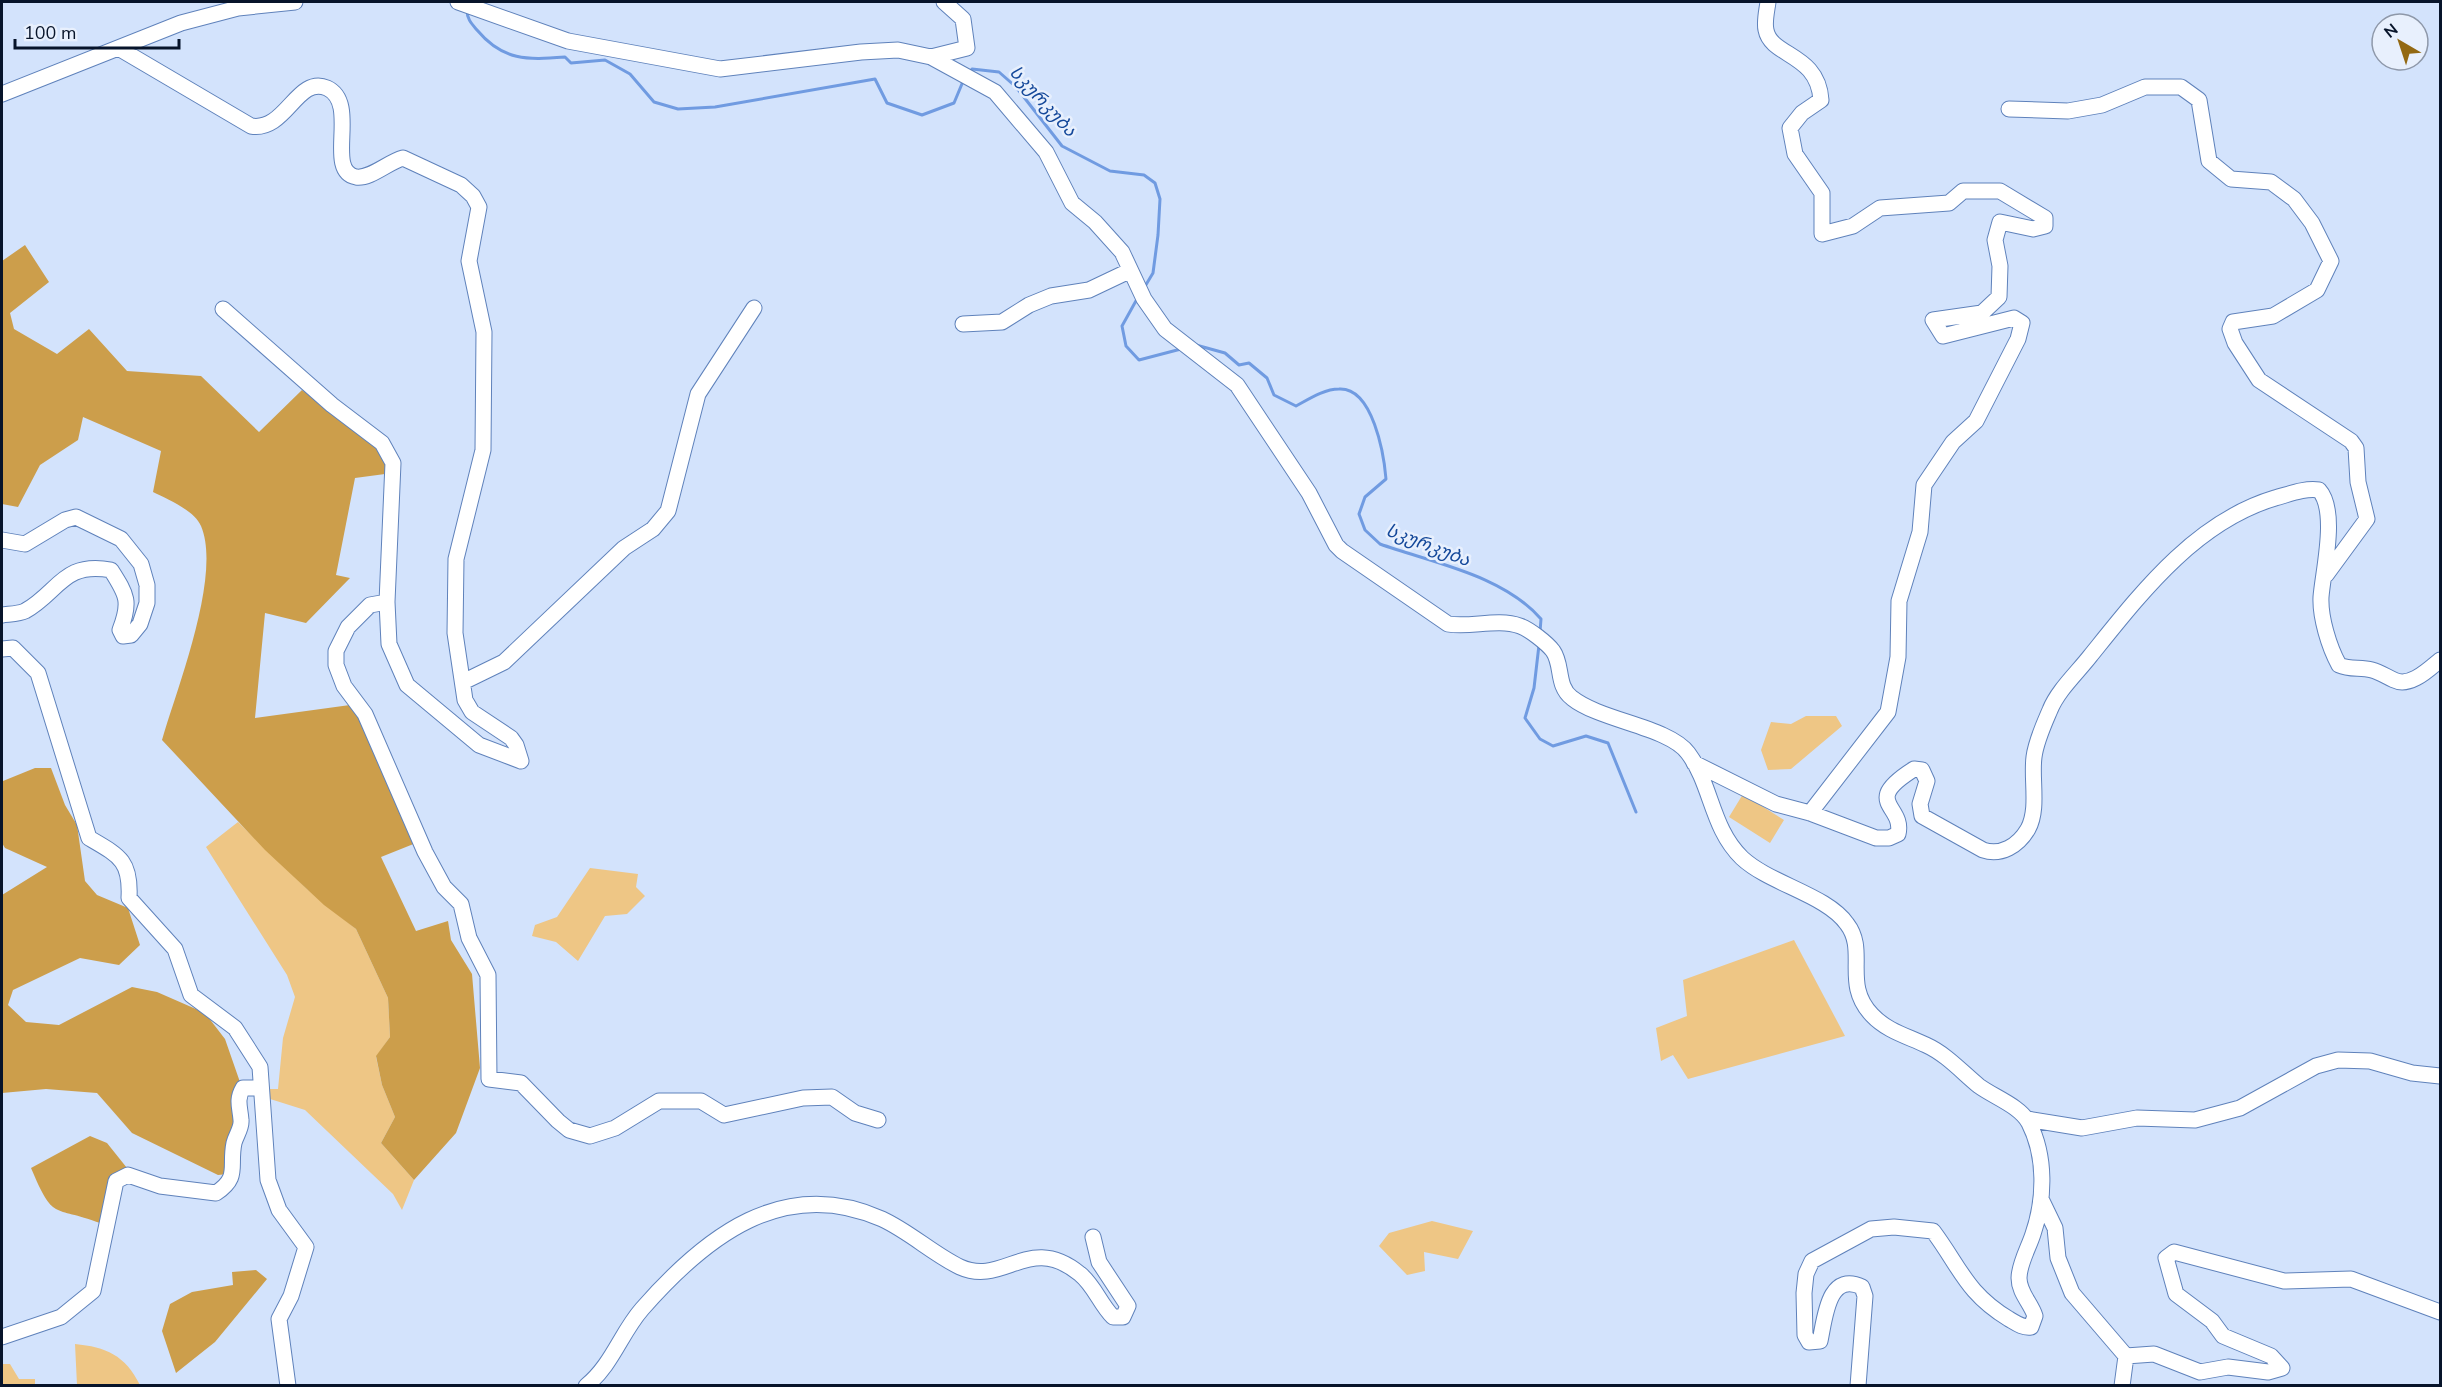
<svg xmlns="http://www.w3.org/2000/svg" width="2442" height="1387" viewBox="0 0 2442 1387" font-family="'Nunito Sans','Noto Sans Georgian',sans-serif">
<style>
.green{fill:#eec685}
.forest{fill:#cc9e4b}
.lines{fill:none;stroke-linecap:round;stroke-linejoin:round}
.stream{stroke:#709be1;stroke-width:3}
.minor-casing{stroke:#5f82bb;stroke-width:17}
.minor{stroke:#fff;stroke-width:15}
.labels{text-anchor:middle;stroke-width:5;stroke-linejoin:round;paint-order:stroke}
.water-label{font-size:18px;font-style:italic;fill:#14489a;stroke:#e8f0fd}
</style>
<rect width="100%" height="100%" fill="#d3e3fc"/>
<path class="green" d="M 1806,716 L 1836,716 L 1842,726 L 1791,769 L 1768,770 L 1761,750 L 1771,722 L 1791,724 Z
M 1743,794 L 1784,820 L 1770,843 L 1729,817 Z
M 238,822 L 307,889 L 356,929 L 388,998 L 390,1037 L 376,1057 L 382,1085 L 395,1117 L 381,1143 L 414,1180 L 402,1210 L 393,1194 L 305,1110 L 267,1098 L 270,1089 L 278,1089 L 283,1038 L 295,997 L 287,975 L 206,847 Z
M 590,868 L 638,874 L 636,887 L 645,896 L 627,914 L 605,916 L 578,961 L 556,942 L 532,936 L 535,925 L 557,917 Z
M 1794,940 L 1845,1036 L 1688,1079 L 1673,1055 L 1661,1061 L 1656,1028 L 1687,1016 L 1683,980 Z
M 1432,1221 L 1473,1231 L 1458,1259 L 1424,1252 L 1425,1271 L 1407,1275 L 1379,1246 L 1389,1233 Z
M 75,1344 C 106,1347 125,1355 140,1385 L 77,1385 Z
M 2,1364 L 10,1364 L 19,1379 L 35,1379 L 35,1385 L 2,1385 Z"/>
<path class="forest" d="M 25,245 L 49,282 L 10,313 L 14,329 L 57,354 L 89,329 L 127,371 L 201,376 L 259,432 L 302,390 L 376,444 L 386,460 L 385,474 L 355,478 L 336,575 L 350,578 L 306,623 L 265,613 L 255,718 L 350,705 L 363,715 L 416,843 L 381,857 L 416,931 L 448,921 L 451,940 L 472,974 L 480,1068 L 456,1133 L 414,1180 L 381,1143 L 395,1117 L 382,1085 L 376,1056 L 390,1037 L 388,998 L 356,929 L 324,905 L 265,850 L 162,740 C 177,688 222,575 201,526 C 194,510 167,499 153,492 L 161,451 L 83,417 L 78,440 L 40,465 L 18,507 L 2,504 L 2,261 Z
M 35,768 L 51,768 L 65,805 L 77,825 L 85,881 L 97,895 L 128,908 L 140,945 L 119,965 L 80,958 L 13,990 L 8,1005 L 26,1022 L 59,1025 L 132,987 L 157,992 L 205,1013 L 225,1039 L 241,1085 L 239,1121 L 228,1174 L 218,1175 L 132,1133 L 97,1093 L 46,1089 L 2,1093 L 2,895 L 47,867 L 5,848 L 2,843 L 2,785 L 3,781 Z
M 90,1136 L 107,1143 L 131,1173 L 111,1178 L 100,1223 C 52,1205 54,1222 31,1168 Z
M 256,1270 L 267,1279 L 215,1342 L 176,1373 L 162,1331 L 170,1304 L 192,1292 L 233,1285 L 232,1272 Z"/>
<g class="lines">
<path class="stream" d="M 467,10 C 467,19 471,23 477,30 C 503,61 527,60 565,57 L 571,63 L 605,60 L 630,74 L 654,102 L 678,109 L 715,107 L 875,79 L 887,103 L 922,115 L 954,103 L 964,79
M 970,72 L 972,69 L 999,72 L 1016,87 L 1062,146 L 1110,171 L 1144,175 L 1155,183 L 1160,199 L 1158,235 L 1153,273 L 1144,288
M 1137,299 L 1122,326 L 1126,346 L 1139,360 L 1181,349
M 1196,345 L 1225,353 L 1239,365 L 1249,363 L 1267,378 L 1274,395 L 1296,406 C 1309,399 1324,389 1339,389 C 1373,387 1384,455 1386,479 L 1365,497 L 1359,514 L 1365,530 L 1380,544 C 1433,563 1503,575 1541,619 L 1540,632
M 1539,645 L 1534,688 L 1525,718 L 1540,739 L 1553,746 L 1586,736 L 1608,743 L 1636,812"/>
<g class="minor-casing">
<path id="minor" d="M 458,2 L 568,41 L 720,69 L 861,52 L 898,50 L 931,57 L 995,92 L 1046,152 L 1072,203 L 1095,222 L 1122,252 L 1144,299 L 1165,329 L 1237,385 L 1309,493 L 1336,545 L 1342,551 L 1448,624 C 1471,628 1497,618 1520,626 C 1529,629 1547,643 1553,651 C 1563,665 1556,686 1572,698 C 1601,721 1669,727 1688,753 C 1712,785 1711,828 1742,858 C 1770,884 1827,895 1847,924 C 1868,951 1842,984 1872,1015 C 1887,1031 1907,1036 1926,1045 C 1946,1054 1962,1072 1979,1086 C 1994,1097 2020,1106 2029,1123 C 2046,1156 2045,1199 2033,1234 C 2029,1247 2019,1264 2019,1278 C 2019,1293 2031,1303 2035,1316 L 2031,1327 C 2022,1328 2016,1323 2009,1319 C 1966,1293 1960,1267 1933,1231 L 1894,1227 L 1871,1229 L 1812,1261 L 1806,1274 L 1804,1293 L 1805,1335 L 1809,1342 L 1820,1341 C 1825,1318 1828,1271 1862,1287 L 1865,1296 L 1858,1386
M 1768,2 C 1767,10 1764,22 1766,30 C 1771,57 1818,53 1821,100 L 1802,113 L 1790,128 L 1795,154 L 1822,193 L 1822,234 L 1853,226 L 1880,208 L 1949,203 L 1963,191 L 2000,191 L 2045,218 L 2045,226 L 2033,229 L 2000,222 L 1995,240 L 2000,266 L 1999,297 L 1982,313 L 1933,320 L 1943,336 L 2014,318 L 2022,323 L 2018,339 L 1976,421 L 1953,442 L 1924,485 L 1920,532 L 1899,601 L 1898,657 L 1888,712 L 1810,813
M 120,49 L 251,126 C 286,132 297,75 327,88 C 360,103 324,171 356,177 C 371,179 388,162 403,158 L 461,185 L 473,196 L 479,207 L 469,261 L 484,332 L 483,450 L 456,559 L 455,633 L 465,700 L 472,712 L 511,738 L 516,745 L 521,761
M 931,57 L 967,48 L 963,19 L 944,2
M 2,94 L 181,23 L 238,8 L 295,2
M 2009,109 L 2068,111 L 2102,105 L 2145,87 L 2181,87 L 2199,100 L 2209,161 L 2231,179 L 2271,182 L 2294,199 L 2312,223 L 2331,261 L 2317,290 L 2273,316 L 2233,322 L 2230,329 L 2235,343 L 2259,380 L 2351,441 L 2356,448 L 2358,482 L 2367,519 L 2326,575
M 223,309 L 332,405 L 382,443 L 393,463 L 387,602 L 389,644 L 407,685 L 479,745 L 521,761
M 963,324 L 1002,322 L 1029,305 L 1051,296 L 1089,290 L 1129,271
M 2,540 L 25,544 L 65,520 L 76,517 L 121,539 L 141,564 L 147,585 L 147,603 L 140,624 L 131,635 L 123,636 L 120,630 C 131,602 127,595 111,570 C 63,561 59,592 25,611 C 19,614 8,614 2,615
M 387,602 L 370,605 L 348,627 L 336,651 L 336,665 L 344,686 L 365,714 L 425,852 L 444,887 L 461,904 L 469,938 L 488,975 L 489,1079 L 521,1083 L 558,1121 L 569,1130 L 590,1136 L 615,1128 L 659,1101 L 701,1101 L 724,1115 L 803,1098 L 832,1097 L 855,1113 L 878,1120
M 2,649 L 13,648 L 38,673 L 89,838 C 120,856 131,861 129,898 L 175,949 L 191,995 L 235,1028 L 260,1067 L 268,1180 L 279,1210 L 306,1247 L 291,1296 L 279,1319 L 288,1386
M 463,682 L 504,662 L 624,548 L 653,529 L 668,511 L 698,394 L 754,308
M 1694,763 L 1776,804 L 1810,813 L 1876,838 L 1889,838 L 1898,834 C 1905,805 1860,803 1914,769 L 1922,770 L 1927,781 L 1920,804 L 1922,816 L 1983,850 C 2001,856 2018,846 2028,829 C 2039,809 2031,779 2034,757 C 2036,741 2044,724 2050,710 C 2058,690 2078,672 2091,655 C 2141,593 2195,522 2275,498 C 2290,494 2304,488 2319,490 C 2338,511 2323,571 2321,597 C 2320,617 2329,647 2339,665 C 2350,670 2360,667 2372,670 C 2380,672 2387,677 2394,680 C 2410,688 2429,669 2440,660
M 2027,1119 L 2082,1128 L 2137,1118 L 2195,1120 L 2240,1108 L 2316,1066 L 2338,1060 L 2370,1061 L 2412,1073 L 2440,1076
M 2042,1201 L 2055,1228 L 2058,1258 L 2072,1293 L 2126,1356 L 2154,1354 L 2200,1372 L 2228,1367 L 2268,1372 L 2282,1368 L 2271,1356 L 2223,1336 L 2212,1321 L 2176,1294 L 2166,1258 L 2174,1252 L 2284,1281 L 2351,1279 L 2440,1312
M 2,1337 L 61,1317 L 93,1291 L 116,1181 L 128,1175 L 160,1186 L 216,1193 C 240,1177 229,1167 234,1143 C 236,1135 242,1128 241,1120 C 240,1107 236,1100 243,1088 L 261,1088
M 586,1386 C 612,1365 621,1333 642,1309 C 705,1237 783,1175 882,1219 C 910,1232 933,1254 960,1267 C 1004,1287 1029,1232 1080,1274 C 1094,1285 1100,1304 1113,1317 L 1123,1317 L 1128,1306 L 1099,1262 L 1093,1237
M 2122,1386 L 2126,1356"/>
</g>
<use href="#minor" class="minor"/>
</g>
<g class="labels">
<g class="water-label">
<text transform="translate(1043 101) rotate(47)" y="6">სკურკუბა</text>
<text transform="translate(1428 545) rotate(21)" y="6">სკურკუბა</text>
</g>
</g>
<rect width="2442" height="1387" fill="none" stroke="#07142a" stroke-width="6"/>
<g transform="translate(2400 42) rotate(321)"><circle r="28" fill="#e8f0fd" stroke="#8e98a9" stroke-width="1.5"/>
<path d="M0-4.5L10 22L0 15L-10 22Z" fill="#936913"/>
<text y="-9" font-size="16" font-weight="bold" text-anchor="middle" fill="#07142a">N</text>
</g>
<path d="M15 39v9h164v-9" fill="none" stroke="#07142a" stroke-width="3"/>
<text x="24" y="39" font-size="18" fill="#07142a" stroke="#e8f0fd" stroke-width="4.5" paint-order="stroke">100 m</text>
</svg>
